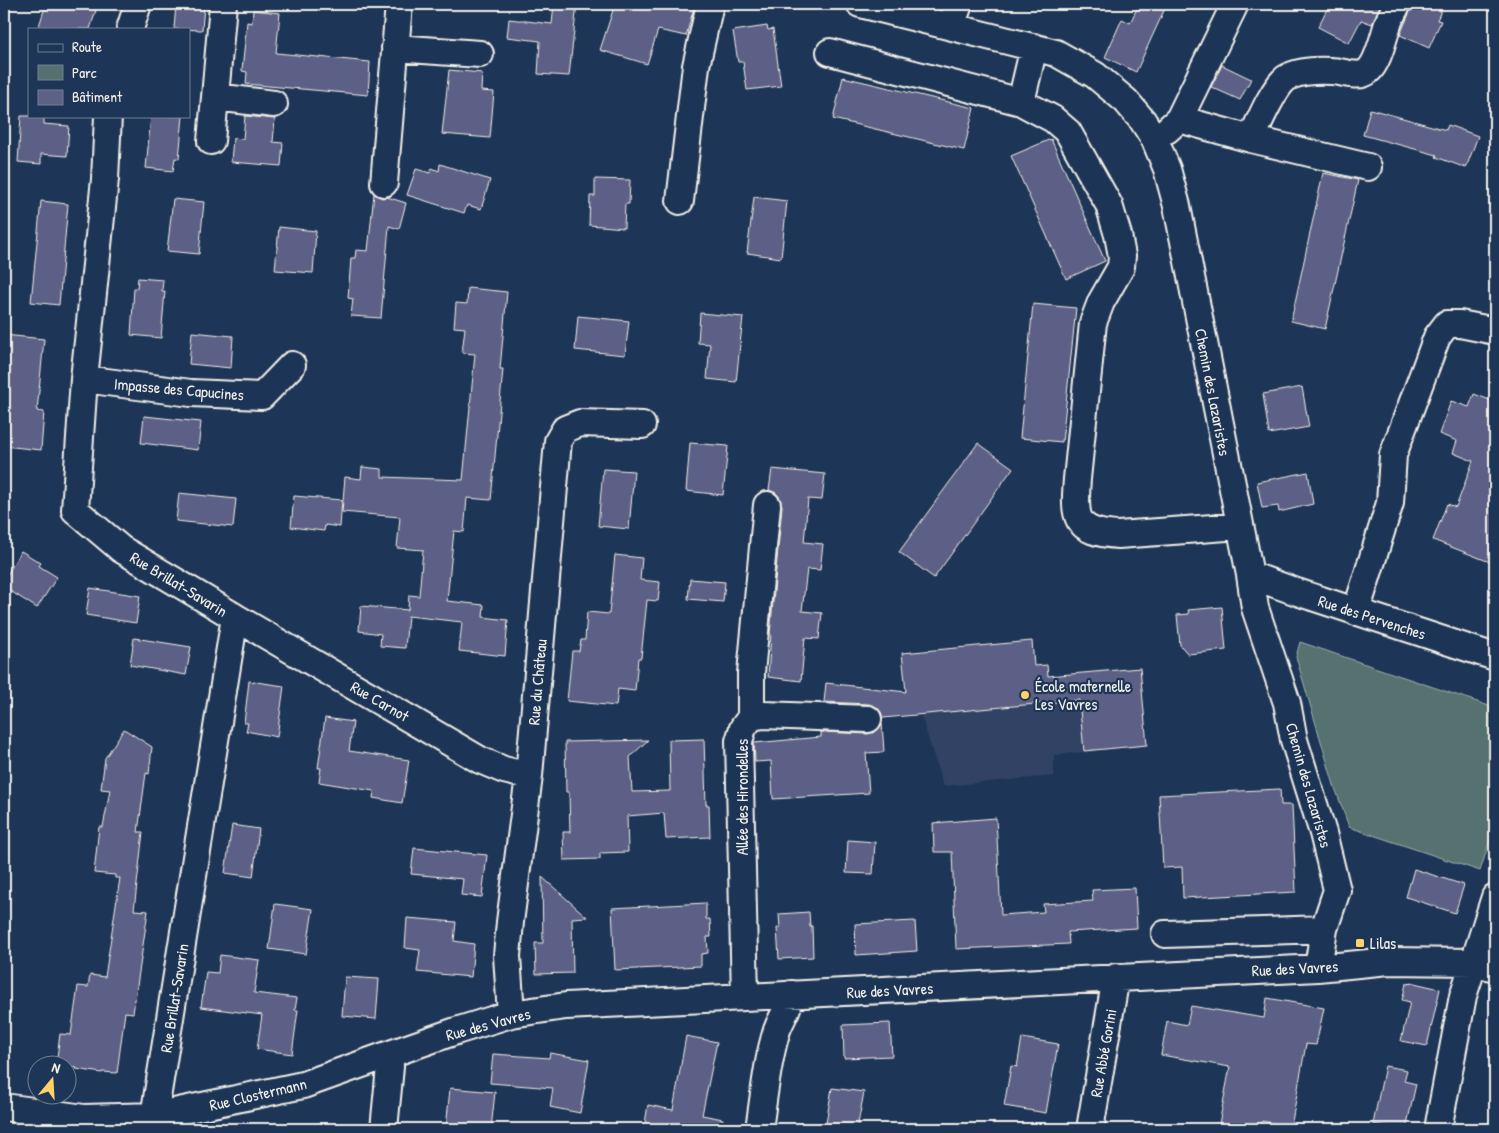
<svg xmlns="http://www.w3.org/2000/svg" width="1499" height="1133" viewBox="0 0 1499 1133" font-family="'Patrick Hand',sans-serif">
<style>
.built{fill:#304265}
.green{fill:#54716f;stroke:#a4b1ac}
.building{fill:#5d6186;stroke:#f4f1e8}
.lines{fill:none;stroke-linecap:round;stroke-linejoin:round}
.minor-casing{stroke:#f4f1e8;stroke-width:30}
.minor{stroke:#1d3557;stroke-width:26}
.poi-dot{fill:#ffd166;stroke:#1d3557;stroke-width:2}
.labels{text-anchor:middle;stroke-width:4.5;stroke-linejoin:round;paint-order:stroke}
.street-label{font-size:16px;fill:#f4f1e8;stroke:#1d3557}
.poi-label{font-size:16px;fill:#f4f1e8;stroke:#1d3557;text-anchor:start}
</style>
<rect width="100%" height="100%" fill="#1d3557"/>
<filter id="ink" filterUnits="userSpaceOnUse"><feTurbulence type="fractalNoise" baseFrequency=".02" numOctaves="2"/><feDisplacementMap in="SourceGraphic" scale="10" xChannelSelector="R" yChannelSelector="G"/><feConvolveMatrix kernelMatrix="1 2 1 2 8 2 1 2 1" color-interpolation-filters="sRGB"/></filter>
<g filter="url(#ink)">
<path class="built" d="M 1032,641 L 1034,666 L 1047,665 L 1048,676 L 1140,668 L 1147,745 L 1054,755 L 1054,776 L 943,786 L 921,715 L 909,716 L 902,653 Z"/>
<path class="green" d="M 1300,642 L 1495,708 L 1495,825 L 1480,871 L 1349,827 L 1334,785 L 1296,657 Z"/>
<path class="building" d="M 46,4 L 98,4 L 90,29 L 38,29 Z
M 176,4 L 204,5 L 202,30 L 174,29 Z
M 554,4 L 577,4 L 569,76 L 538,74 L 540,41 L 507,37 L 509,19 L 552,24 Z
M 615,4 L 695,4 L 686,36 L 658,30 L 647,64 L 600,50 Z
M 1139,4 L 1167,4 L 1136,72 L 1105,57 L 1122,19 L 1130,23 Z
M 1324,4 L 1381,4 L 1372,24 L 1361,20 L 1349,43 L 1318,27 L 1328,7 L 1324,5 Z
M 1412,4 L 1444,4 L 1437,20 L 1441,21 L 1429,48 L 1400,35 L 1411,9 Z
M 253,10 L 280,13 L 276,53 L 370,62 L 368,95 L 246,84 L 247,72 L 242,71 L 247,22 L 252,23 Z
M 767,26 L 768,30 L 773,29 L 781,86 L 747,90 L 743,62 L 738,62 L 733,31 Z
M 1222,65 L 1251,79 L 1240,100 L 1211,87 Z
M 449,70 L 482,73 L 481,91 L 494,92 L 490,138 L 442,134 Z
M 843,77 L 974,108 L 964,150 L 833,119 Z
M 1370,109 L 1446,130 L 1448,125 L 1478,136 L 1466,168 L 1436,157 L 1437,155 L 1363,135 Z
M 21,116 L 44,116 L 44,124 L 69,126 L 67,156 L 41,154 L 41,164 L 18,162 Z
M 151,116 L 183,116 L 179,159 L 175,158 L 173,171 L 146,168 Z
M 245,116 L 275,119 L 273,142 L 283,143 L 281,166 L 231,162 L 233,138 L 243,139 Z
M 1051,139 L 1105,261 L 1066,279 L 1011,156 Z
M 440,164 L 490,180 L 481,209 L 467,205 L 464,213 L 407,195 L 416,169 L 430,173 L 432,168 L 439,171 Z
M 1323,173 L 1358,180 L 1325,329 L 1291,321 Z
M 595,179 L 630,180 L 629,204 L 625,204 L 624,228 L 589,225 L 590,196 L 595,196 Z
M 374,193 L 382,198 L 387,197 L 406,203 L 399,229 L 389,226 L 381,318 L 351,316 L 353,299 L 348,298 L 351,258 L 355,258 L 356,250 L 368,251 Z
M 754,197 L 787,201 L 781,258 L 747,253 Z
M 173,199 L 204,202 L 199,254 L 167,251 Z
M 41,201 L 68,204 L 59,305 L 31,302 Z
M 279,227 L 316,231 L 313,273 L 275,270 Z
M 138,278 L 163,280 L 162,291 L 165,291 L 161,338 L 131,335 L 134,288 L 137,288 Z
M 468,288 L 507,292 L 500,369 L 503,369 L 491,500 L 467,498 L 464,532 L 454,531 L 447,601 L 484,605 L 483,617 L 508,620 L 505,656 L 459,651 L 462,622 L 408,616 L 405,648 L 380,646 L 381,634 L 359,631 L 361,606 L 408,610 L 409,595 L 419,596 L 423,550 L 397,548 L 400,517 L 342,512 L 345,477 L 361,479 L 362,467 L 382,469 L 382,477 L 463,480 L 475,354 L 462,353 L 465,328 L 454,327 L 456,303 L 467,304 Z
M 1033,304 L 1076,308 L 1062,442 L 1020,438 Z
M 700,313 L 743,317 L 736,382 L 707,379 L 710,344 L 698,343 Z
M 578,316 L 629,321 L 625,355 L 575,350 Z
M 192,332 L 233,336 L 231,368 L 189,364 Z
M 4,335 L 44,339 L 37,411 L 44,412 L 41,450 L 4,446 Z
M 1302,387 L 1309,427 L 1269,434 L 1263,394 Z
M 1474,394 L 1495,402 L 1495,564 L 1433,540 L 1447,504 L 1456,507 L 1473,461 L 1453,453 L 1457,441 L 1439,434 L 1451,401 L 1469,407 Z
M 144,416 L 201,422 L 198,450 L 141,443 Z
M 690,443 L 728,446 L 723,495 L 686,491 Z
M 978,443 L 1013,468 L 934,578 L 899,552 Z
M 603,469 L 634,471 L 629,529 L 598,526 Z
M 772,469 L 825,474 L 822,500 L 808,499 L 804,542 L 823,544 L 820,570 L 807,569 L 802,611 L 822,613 L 819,639 L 805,638 L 801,681 L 768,677 L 771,634 L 770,634 L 782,506 L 780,498 L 776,493 L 769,490 Z
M 1308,472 L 1313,504 L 1279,512 L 1278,506 L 1262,508 L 1257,482 Z
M 179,493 L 236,499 L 233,527 L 176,521 Z
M 294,496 L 342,500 L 340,527 L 325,525 L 324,531 L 291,527 Z
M 21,551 L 41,563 L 39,566 L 57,577 L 37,608 L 4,587 L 4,580 Z
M 615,555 L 642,558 L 640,580 L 660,582 L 658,601 L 647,600 L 641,658 L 638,658 L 635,691 L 618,689 L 616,706 L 567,701 L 572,651 L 579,651 L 581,640 L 585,640 L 587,612 L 609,614 Z
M 690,579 L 725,582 L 723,602 L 688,599 Z
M 90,588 L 140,596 L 136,623 L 86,615 Z
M 1222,607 L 1226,650 L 1188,654 L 1180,645 L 1177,615 L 1189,614 L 1188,610 Z
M 134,638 L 191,647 L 186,675 L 130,665 Z
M 1032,641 L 1034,666 L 1047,665 L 1048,676 L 1140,668 L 1147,745 L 1084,751 L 1079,700 L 883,718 L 881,712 L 876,707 L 869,704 L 824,702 L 826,683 L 906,692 L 902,653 Z
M 249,681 L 284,686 L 277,737 L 246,731 L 248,723 L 244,723 Z
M 325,718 L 353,722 L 349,751 L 409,760 L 402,803 L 373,798 L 374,791 L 319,782 L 321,768 L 318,768 Z
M 882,723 L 884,752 L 866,753 L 869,793 L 773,799 L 771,761 L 755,762 L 754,743 L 821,737 L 821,732 L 868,734 L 875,732 L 880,727 Z
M 124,729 L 152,747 L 149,774 L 146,773 L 138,832 L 143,832 L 134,910 L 148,911 L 133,1013 L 125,1012 L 117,1073 L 102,1072 L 102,1073 L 76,1069 L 77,1068 L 68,1066 L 56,1065 L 60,1034 L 71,1035 L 78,986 L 88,987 L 90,975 L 105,977 L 120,878 L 115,878 L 115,875 L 94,873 L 99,827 L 103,827 L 110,790 L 101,789 L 105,758 Z
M 704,739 L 706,805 L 709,805 L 710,837 L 666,839 L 664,813 L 627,816 L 628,852 L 600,853 L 600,859 L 564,860 L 563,832 L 570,832 L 569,792 L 566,792 L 565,742 L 648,740 L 630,757 L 632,792 L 670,791 L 669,740 Z
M 1280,789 L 1281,805 L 1292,805 L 1296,892 L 1183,898 L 1182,867 L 1163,868 L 1159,795 Z
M 996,818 L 1001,915 L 1044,912 L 1043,904 L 1093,901 L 1092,890 L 1135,888 L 1137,928 L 1068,932 L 1069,944 L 956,949 L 952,852 L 934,852 L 933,823 Z
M 232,825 L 259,829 L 253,877 L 225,873 Z
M 848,840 L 875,842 L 873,874 L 846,873 Z
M 414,848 L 487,855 L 482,897 L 461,895 L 463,879 L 411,874 Z
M 1414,869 L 1464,885 L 1455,913 L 1406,897 Z
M 542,877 L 587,917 L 572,918 L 573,973 L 536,974 L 535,943 L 543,943 Z
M 706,903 L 706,919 L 710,919 L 711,937 L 707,937 L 708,953 L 701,954 L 701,966 L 615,970 L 612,908 Z
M 275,904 L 313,909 L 306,954 L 269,949 Z
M 809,912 L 810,926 L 812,926 L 813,957 L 779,959 L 777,928 L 780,928 L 779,914 Z
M 407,918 L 456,922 L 454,941 L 474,944 L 471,977 L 417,972 L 420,950 L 405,948 Z
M 915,921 L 917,951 L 856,955 L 855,924 Z
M 220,955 L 259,960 L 254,993 L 297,998 L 295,1010 L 298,1010 L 292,1054 L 257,1049 L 262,1015 L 201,1007 L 206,972 L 218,973 Z
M 345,977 L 379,979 L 376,1019 L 342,1016 Z
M 1414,983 L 1440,989 L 1427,1046 L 1401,1041 L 1410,1002 L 1402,1000 L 1406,984 Z
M 1267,998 L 1324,1008 L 1316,1045 L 1306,1044 L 1291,1127 L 1262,1121 L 1260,1129 L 1218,1129 L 1230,1067 L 1161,1055 L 1167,1021 L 1187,1025 L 1191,1006 L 1264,1018 Z
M 890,1023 L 892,1056 L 844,1058 L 843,1025 Z
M 686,1036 L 717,1042 L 702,1115 L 723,1119 L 722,1129 L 644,1129 L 648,1105 L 673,1110 Z
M 1022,1038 L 1058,1044 L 1046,1113 L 1004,1106 L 1011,1066 L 1017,1067 Z
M 550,1053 L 589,1060 L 580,1113 L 550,1107 L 553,1088 L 490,1083 L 493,1054 L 549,1058 Z
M 1385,1066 L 1407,1070 L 1404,1081 L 1416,1084 L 1406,1129 L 1373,1124 Z
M 450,1088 L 495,1092 L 491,1129 L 446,1129 Z
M 832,1088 L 864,1092 L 857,1129 L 825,1129 Z"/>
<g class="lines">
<g class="minor-casing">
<path id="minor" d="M 223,4 L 215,97 L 274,104
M 860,4 L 1056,53 L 1095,75 L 1126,101 L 1143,121 L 1155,140 L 1167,169 L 1177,206 L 1250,575 L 1255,608 L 1287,703 L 1294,740 L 1323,833 L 1337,890 L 1324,929 L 1318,968
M 951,26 L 959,4
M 130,29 L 138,4
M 395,48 L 480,54
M 830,52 L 1021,102 L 1034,47
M 1021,102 L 1053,119 L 1068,132 L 1109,205 L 1118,235 L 1122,256 L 1121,267 L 1101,302 L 1093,323 L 1077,479 C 1074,518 1074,532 1118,535 L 1240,526
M 108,116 L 105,179 L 84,379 L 75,510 L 121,549 L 235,617 L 152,1129
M 1179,119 L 1251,139 C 1260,121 1270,95 1283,81 C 1292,71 1317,70 1331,71 C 1342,71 1359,79 1368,71 C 1379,62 1384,34 1389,21 C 1391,15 1395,10 1397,4
M 1167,130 L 1179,119 L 1235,4
M 1251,139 L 1368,167
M 211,141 L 215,97
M 384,183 L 399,4
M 680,201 L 696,66 L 710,4
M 84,379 L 191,393 L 262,396 L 292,365
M 1250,575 L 1297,592 L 1495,657
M 1356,612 L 1390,503 L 1393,455 L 1437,337 L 1447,324 L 1460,324 L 1495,331
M 235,617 L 480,760 L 504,770 L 529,776
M 751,717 L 751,673 L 767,505
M 1165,934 L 1324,929
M 745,996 L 739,741 L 743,728 L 751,717 L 764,715 L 868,719
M 511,1014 L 507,956 L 510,922 L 529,776 L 558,441 L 565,429 L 580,423 L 642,425
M 4,1107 L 84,1118 L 155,1116 L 303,1085 L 390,1054
M 384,1129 L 390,1067 L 390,1054 L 456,1031 L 511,1014 L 566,1006 L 1318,968 L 1389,961 L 1473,962 L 1495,968
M 759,1129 C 764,1097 767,1061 777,1030 C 782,1016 788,1011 791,994
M 1090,1129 L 1116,977
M 1438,1129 L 1463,996 L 1495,897"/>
</g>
<use href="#minor" class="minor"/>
</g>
</g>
<g class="poi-dot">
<circle cx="1025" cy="695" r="5"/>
<rect x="1355" y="938" width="10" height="10" rx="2.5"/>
</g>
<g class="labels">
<g class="street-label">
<text transform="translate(179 389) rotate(5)" y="6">Impasse des Capucines</text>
<text transform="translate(1213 392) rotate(79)" y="6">Chemin des Lazaristes</text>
<text transform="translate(179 584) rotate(31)" y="6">Rue Brillat-Savarin</text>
<text transform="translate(1372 617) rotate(18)" y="6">Rue des Pervenches</text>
<text transform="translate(537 682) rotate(-85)" y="6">Rue du Château</text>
<text transform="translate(380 701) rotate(30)" y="6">Rue Carnot</text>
<text transform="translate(1309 785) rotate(74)" y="6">Chemin des Lazaristes</text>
<text transform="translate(742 797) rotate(-90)" y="6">Allée des Hirondelles</text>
<text transform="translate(1295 968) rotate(-3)" y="6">Rue des Vavres</text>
<text transform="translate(890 990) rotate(-3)" y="6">Rue des Vavres</text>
<text transform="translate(174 998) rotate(-81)" y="6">Rue Brillat-Savarin</text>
<text transform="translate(488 1024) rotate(-15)" y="6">Rue des Vavres</text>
<text transform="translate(1103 1053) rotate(-80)" y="6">Rue Abbé Gorini</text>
<text transform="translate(258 1094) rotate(-13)" y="6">Rue Clostermann</text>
</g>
<g class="poi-label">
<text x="1035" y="692">École maternelle<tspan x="1035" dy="18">Les Vavres</tspan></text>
<text x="1370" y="949">Lilas</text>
</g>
</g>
<rect width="1499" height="1133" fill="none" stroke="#1d3557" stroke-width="20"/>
<rect x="10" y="10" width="1479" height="1113" fill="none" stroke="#f4f1e8" stroke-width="2" filter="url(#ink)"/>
<rect x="28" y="28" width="162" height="90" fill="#1d3557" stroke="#738091"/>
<rect x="38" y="44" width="25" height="8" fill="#1d3557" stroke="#738091"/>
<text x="72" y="52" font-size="15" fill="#f4f1e8">Route</text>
<rect x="38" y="65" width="25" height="15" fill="#54716f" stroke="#738091"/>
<text x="72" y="78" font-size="15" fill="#f4f1e8">Parc</text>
<rect x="38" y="90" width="25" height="15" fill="#5d6186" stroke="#738091"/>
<text x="72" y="102" font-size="15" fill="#f4f1e8">Bâtiment</text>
<g transform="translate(52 1080) rotate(18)"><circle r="24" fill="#1d3557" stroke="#738091"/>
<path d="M0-4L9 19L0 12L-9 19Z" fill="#ffd166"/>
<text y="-8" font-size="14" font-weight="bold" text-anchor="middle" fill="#f4f1e8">N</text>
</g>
</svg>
